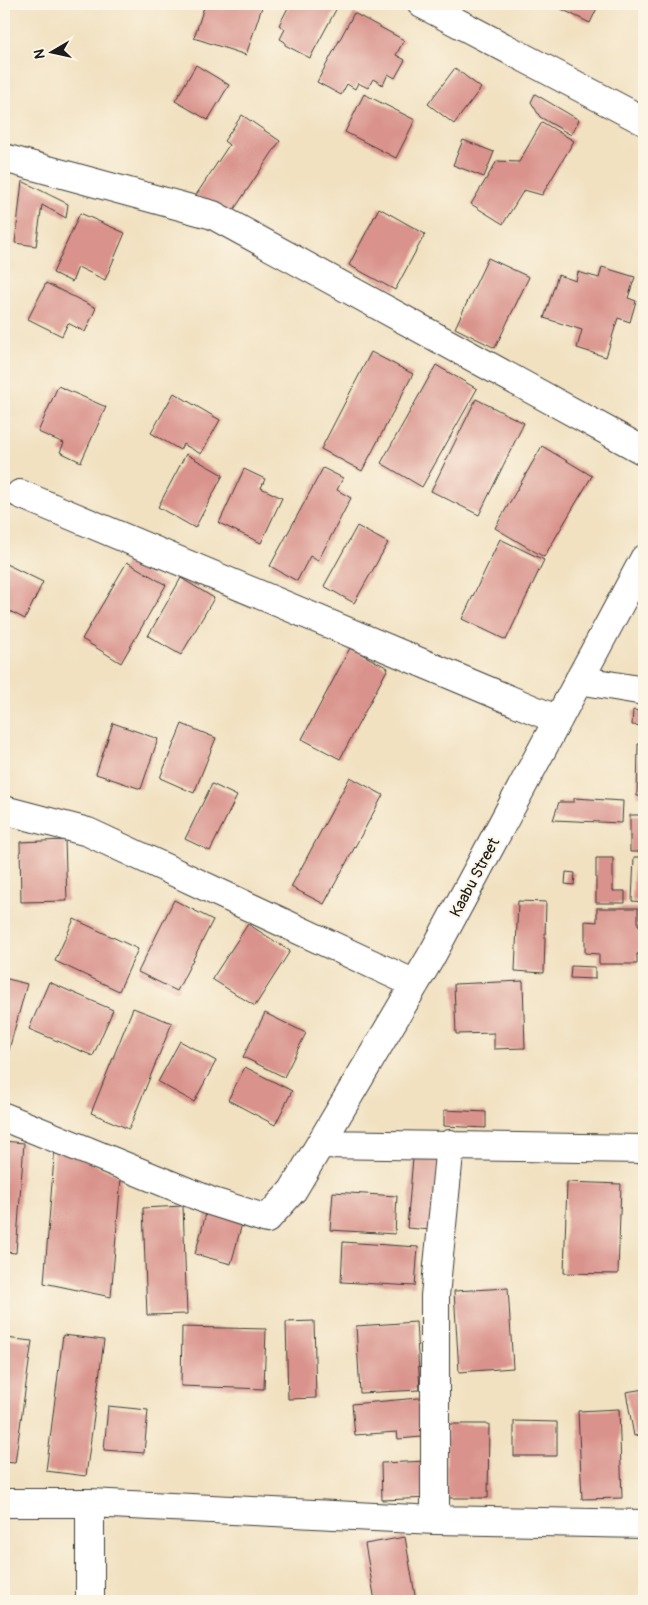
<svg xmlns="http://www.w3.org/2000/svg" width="648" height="1605" viewBox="0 0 648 1605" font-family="Pangolin,sans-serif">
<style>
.building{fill:#d9938c}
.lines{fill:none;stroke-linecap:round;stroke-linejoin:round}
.street-casing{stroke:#3c3a35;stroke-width:30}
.street{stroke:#fff;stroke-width:28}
.labels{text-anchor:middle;stroke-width:4;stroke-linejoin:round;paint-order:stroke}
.street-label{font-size:16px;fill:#1c1c1c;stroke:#fcf5e5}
</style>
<rect width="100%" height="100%" fill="#fcf5e5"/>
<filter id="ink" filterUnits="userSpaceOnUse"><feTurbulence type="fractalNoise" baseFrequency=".02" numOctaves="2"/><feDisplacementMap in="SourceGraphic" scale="10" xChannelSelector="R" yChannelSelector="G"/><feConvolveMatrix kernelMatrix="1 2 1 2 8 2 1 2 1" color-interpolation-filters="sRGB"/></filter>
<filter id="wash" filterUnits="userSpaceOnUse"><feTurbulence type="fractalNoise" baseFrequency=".0096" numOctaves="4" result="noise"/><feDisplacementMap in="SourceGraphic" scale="20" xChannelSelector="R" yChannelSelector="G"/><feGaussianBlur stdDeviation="1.12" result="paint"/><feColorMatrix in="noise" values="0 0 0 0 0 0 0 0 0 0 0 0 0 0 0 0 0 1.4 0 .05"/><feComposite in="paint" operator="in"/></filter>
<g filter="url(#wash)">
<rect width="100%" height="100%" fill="#f1e1c1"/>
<g id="blocks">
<path class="building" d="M 205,4 L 263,4 L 246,55 L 194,38 Z
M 290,4 L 339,4 L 310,58 L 285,45 L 285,42 L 280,39 L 285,29 L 279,25 Z
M 556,4 L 599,4 L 590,23 L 555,6 Z
M 354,13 L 404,40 L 396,55 L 405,60 L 395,78 L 388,74 L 383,85 L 373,79 L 368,88 L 358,83 L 355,89 L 347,84 L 341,95 L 317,82 Z
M 196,65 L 229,85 L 208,120 L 175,101 Z
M 455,68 L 481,88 L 454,124 L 428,104 Z
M 364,94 L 415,120 L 396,158 L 345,132 Z
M 535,94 L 579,120 L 571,135 L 540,117 L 531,102 Z
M 242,115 L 280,141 L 229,217 L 196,195 L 229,145 L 224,141 Z
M 542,122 L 574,141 L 542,195 L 524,190 L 503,224 L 471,204 L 497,161 L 519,162 Z
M 463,140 L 494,152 L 484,177 L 453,165 Z
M 22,181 L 68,204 L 66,218 L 42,205 L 36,246 L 15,243 Z
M 379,208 L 425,234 L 395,290 L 349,265 Z
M 80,213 L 125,233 L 105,280 L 78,267 L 72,282 L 53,273 Z
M 488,258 L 529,277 L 495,348 L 455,328 Z
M 602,267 L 635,277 L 628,298 L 636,301 L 630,322 L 618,318 L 606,357 L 577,348 L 582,330 L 544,318 L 558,275 L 576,281 L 578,272 L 599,278 Z
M 46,283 L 96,308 L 85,332 L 68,323 L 62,336 L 28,319 Z
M 4,289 L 8,290 L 6,311 L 4,311 Z
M 371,352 L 413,374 L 362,471 L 321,449 Z
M 436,365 L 477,389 L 422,487 L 381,463 Z
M 58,386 L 106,407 L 81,462 L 60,452 L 64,443 L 38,432 Z
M 174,393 L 220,420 L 201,454 L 183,444 L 180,450 L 151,433 Z
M 476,399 L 524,423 L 479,515 L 431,491 Z
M 542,446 L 592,476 L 544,557 L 495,528 Z
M 186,454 L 223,475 L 195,528 L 158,507 Z
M 323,468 L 343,478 L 337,490 L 351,498 L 318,561 L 310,556 L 297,581 L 270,566 Z
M 244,469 L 265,479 L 261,488 L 282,498 L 261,543 L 219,523 Z
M 4,489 L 9,490 L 5,528 L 4,528 Z
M 357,526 L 388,543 L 354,603 L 324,586 Z
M 500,539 L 544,560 L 506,640 L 462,619 Z
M 127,562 L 166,585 L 121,663 L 82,639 Z
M 4,563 L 43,582 L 25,619 L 4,608 Z
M 181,578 L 214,598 L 181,655 L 148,636 Z
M 350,648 L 388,668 L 340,759 L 302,739 Z
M 633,710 L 644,712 L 644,726 L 632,725 Z
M 113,723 L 158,739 L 141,789 L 96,774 Z
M 182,724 L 216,738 L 194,793 L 160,778 Z
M 638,744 L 644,744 L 644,796 L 637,796 Z
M 350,777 L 383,795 L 324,904 L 291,887 Z
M 212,784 L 237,796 L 210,851 L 185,839 Z
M 574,798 L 623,801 L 622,823 L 553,820 L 559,802 L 574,802 Z
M 630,815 L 644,815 L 644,852 L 630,852 Z
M 65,840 L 67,901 L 21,902 L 20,842 Z
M 634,857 L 644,857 L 644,902 L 632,901 Z
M 596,858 L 613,858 L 613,891 L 625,891 L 625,903 L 596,903 Z
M 566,872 L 575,873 L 574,885 L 565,884 Z
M 174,900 L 213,920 L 177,991 L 138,972 Z
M 518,901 L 546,902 L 544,973 L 515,971 Z
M 597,908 L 638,908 L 638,925 L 644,925 L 643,954 L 637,954 L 637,964 L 599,964 L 599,954 L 585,953 L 585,921 L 597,922 Z
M 74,919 L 138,949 L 119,991 L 55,961 Z
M 248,924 L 290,951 L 255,1006 L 212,979 Z
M 571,966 L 595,967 L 595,979 L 570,978 Z
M 4,978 L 27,984 L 4,1068 Z
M 523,981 L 525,1048 L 494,1049 L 494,1033 L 456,1034 L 454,984 Z
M 49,982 L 113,1010 L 93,1056 L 29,1029 Z
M 133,1008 L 172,1023 L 129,1129 L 91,1113 Z
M 265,1013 L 306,1033 L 284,1077 L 243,1057 Z
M 180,1041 L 216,1061 L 194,1102 L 158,1082 Z
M 245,1067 L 292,1091 L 275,1125 L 228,1100 Z
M 444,1110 L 486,1112 L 486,1128 L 444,1126 Z
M 4,1141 L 24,1143 L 16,1253 L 4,1252 Z
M 55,1146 L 121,1177 L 111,1297 L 44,1283 Z
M 413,1158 L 438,1160 L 432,1230 L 407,1228 Z
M 567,1182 L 621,1184 L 618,1274 L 564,1273 Z
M 333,1192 L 397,1196 L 395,1234 L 330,1230 Z
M 183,1206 L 187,1314 L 147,1315 L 143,1208 Z
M 207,1210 L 243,1220 L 231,1264 L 195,1254 Z
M 343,1242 L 418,1247 L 415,1286 L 341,1282 Z
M 508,1288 L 513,1368 L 459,1372 L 454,1291 Z
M 314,1321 L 316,1398 L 288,1399 L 286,1322 Z
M 416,1322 L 420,1390 L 360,1393 L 356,1326 Z
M 182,1327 L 266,1329 L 264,1389 L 181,1386 Z
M 63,1335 L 104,1340 L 86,1476 L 46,1471 Z
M 5,1338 L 32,1341 L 15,1463 L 4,1462 Z
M 644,1389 L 644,1434 L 634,1436 L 626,1392 Z
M 429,1397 L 433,1436 L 398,1439 L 397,1432 L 355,1435 L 352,1404 Z
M 108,1406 L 148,1410 L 144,1453 L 104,1450 Z
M 619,1409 L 622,1498 L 582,1499 L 578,1411 Z
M 514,1421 L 557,1422 L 557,1456 L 514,1456 Z
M 447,1424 L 489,1424 L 488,1498 L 446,1498 Z
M 428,1461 L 430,1498 L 382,1500 L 381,1463 Z
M 405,1537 L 416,1601 L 375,1601 L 365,1544 Z"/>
</g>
</g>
<g filter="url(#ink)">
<use href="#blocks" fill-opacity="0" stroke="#3c3a35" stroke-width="1"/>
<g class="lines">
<g class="street-casing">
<path id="street" d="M 422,4 L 644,121
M 4,158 L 213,215 L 644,451
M 20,494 L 558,720
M 579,680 L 644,691
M 4,810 L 88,832 L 415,984
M 4,1117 L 210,1201 L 267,1219 L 293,1190 L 432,955 L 644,559
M 321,1144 L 644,1149
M 4,1503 L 90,1503 L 435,1520 L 644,1524
M 90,1503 L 90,1601
M 435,1520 L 435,1296 L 450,1144"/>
</g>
<use href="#street" class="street"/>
</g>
</g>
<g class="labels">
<g class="street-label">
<text transform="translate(474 877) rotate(-62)" y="6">Kaabu Street</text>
</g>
</g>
<rect width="648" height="1605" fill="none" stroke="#fcf5e5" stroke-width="20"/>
<g transform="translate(52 52) rotate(261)" stroke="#fcf5e5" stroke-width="4" paint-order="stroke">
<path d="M0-4L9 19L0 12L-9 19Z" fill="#1c1c1c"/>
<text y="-8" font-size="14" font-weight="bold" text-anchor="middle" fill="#1c1c1c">N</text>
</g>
</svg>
